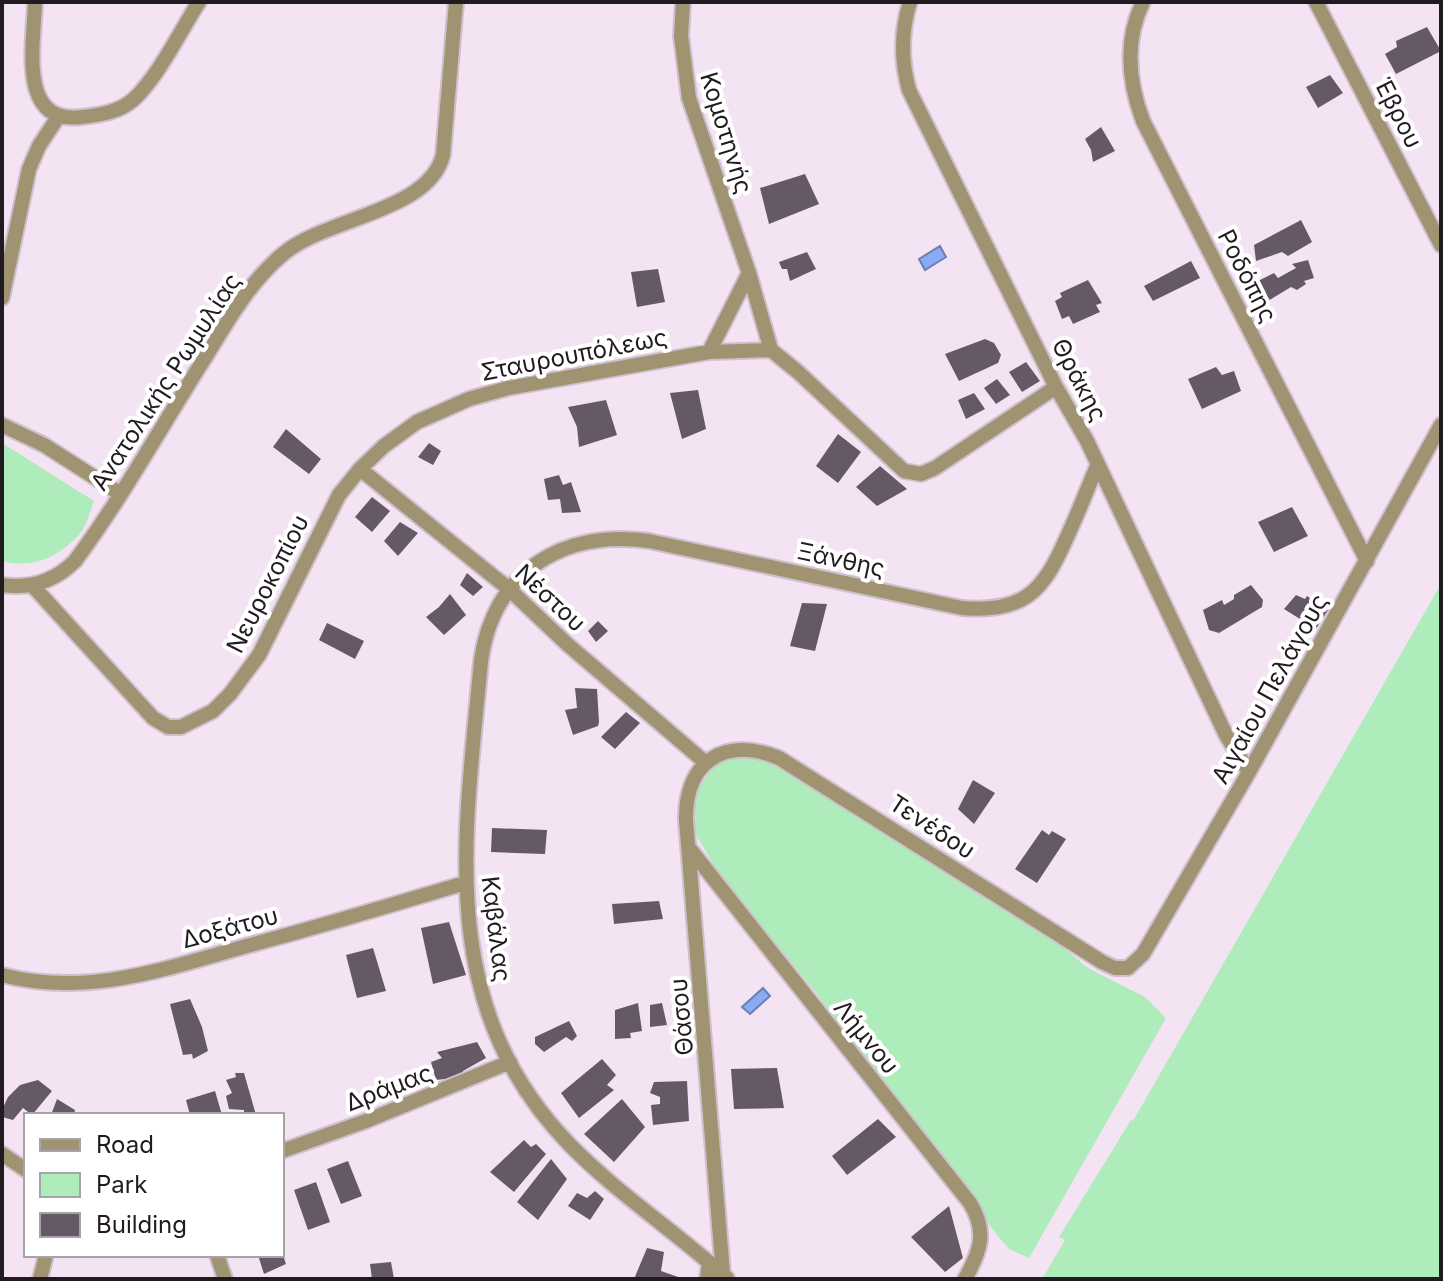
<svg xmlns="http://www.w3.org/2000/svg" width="1443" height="1281" viewBox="0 0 1443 1281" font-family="Inter,sans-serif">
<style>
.green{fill:#aeecbc}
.water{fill:#8aabf4;stroke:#6a80b5;stroke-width:2}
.building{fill:#665966}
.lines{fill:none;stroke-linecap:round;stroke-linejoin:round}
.street-casing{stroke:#cec0cd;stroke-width:18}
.street{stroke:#a09371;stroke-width:14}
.labels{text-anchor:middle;stroke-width:8;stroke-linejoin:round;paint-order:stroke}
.street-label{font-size:24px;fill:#211b21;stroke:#fff}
</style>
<rect width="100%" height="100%" fill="#f4e4f3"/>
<path class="green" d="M 2,443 L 94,501 C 90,511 86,528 78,536 C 57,558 31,569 2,561 Z
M 1441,584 L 1441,1279 L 1042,1279 L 1065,1240 L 1059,1237 L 1131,1120 L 1133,1121 Z
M 736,755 L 778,760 L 1046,933 L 1088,968 L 1145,997 L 1166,1018 L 1029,1258 L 1009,1249 L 997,1235 L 814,990 L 720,875 L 693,830 L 692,813 L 699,787 L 717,762 Z"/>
<path class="water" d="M 940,246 L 946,257 L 925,270 L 919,259 Z
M 763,988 L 770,996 L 750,1014 L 742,1007 Z"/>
<path class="building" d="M 1427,27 L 1441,51 L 1396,74 L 1385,54 L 1397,47 L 1396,41 Z
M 1330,75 L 1343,93 L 1318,108 L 1306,87 Z
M 1101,127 L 1115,151 L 1093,162 L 1091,150 L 1085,139 Z
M 805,174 L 819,204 L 769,224 L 760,188 Z
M 1301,220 L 1312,242 L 1288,256 L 1282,252 L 1256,261 L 1254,245 Z
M 807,252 L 816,269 L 790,281 L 787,269 L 782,269 L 779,262 Z
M 1308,260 L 1314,278 L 1304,281 L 1306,284 L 1297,290 L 1291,287 L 1268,301 L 1258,281 L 1274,273 L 1278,278 L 1296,268 L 1292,264 Z
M 1191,261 L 1200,278 L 1153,301 L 1144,286 Z
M 658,269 L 665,302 L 637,307 L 631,272 Z
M 1088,280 L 1102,303 L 1096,305 L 1100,312 L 1073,324 L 1069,316 L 1062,319 L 1055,301 L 1062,297 L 1060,293 Z
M 985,339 L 994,343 L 1001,355 L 998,363 L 959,381 L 945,354 Z
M 1026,362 L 1040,381 L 1022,392 L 1009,372 Z
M 1216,367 L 1222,375 L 1234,371 L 1241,391 L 1202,409 L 1188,379 Z
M 997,379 L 1010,395 L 996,404 L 984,388 Z
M 698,390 L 706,429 L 682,439 L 670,393 Z
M 974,393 L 985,409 L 966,419 L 958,400 Z
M 606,400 L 617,435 L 579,447 L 577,427 L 568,407 Z
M 286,429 L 321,459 L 309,474 L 273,447 Z
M 838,434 L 861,452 L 838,483 L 816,466 Z
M 429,443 L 441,451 L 433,465 L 418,457 Z
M 880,466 L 907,489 L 877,506 L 856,487 Z
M 559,475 L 563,485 L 571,482 L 581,512 L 562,513 L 560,499 L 548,500 L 544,479 Z
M 372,497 L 390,511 L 372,532 L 355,517 Z
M 1292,507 L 1308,536 L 1274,552 L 1258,522 Z
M 400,522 L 418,533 L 398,556 L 384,541 Z
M 467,573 L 483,587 L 473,596 L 460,585 Z
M 1251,585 L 1263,600 L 1262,607 L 1219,633 L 1209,630 L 1203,610 L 1222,600 L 1224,605 L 1234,599 L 1234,595 Z
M 450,594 L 466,615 L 444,635 L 426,617 L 439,607 Z
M 1296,595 L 1305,599 L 1307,596 L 1328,610 L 1316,629 L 1284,609 Z
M 802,603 L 827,604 L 815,651 L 790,646 Z
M 598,621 L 608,631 L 596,642 L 588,631 Z
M 327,623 L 364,641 L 355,659 L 319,640 Z
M 575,688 L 597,689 L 599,722 L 598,726 L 573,735 L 565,710 L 577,708 Z
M 626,712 L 640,723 L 615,749 L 601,737 Z
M 973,780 L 995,793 L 974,824 L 958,809 Z
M 492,828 L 547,830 L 545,854 L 491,852 Z
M 1042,830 L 1049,835 L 1052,831 L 1066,839 L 1037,883 L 1015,869 Z
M 659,901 L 663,919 L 614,924 L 612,904 Z
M 449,922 L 466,975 L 433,984 L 421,928 Z
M 373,948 L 386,991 L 357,998 L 346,955 Z
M 190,999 L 202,1027 L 208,1051 L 193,1059 L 192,1054 L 183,1055 L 170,1004 Z
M 638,1003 L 642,1031 L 630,1033 L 631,1038 L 615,1039 L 615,1010 Z
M 662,1003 L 667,1025 L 650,1027 L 650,1005 Z
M 569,1021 L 577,1036 L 572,1041 L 566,1037 L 544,1052 L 535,1044 L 535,1037 Z
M 477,1042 L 486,1058 L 463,1071 L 462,1077 L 436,1080 L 431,1062 L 442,1058 L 437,1052 Z
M 602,1059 L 616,1075 L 607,1085 L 614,1090 L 579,1118 L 561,1093 Z
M 777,1068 L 784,1108 L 734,1109 L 731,1069 Z
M 235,1073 L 244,1073 L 256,1115 L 244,1115 L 244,1110 L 229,1109 L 226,1096 L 232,1093 L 226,1080 L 236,1077 Z
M 38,1080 L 52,1091 L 32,1115 L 23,1108 L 13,1120 L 2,1117 L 2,1110 L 8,1097 L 20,1085 Z
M 687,1081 L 689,1121 L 653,1125 L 651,1105 L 660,1104 L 660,1097 L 650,1093 L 654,1082 Z
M 215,1091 L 222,1115 L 190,1115 L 186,1100 Z
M 57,1099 L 75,1110 L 74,1115 L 51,1115 Z
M 622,1099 L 645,1127 L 614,1162 L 584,1134 Z
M 878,1119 L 896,1137 L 847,1175 L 832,1156 Z
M 524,1140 L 531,1147 L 536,1144 L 546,1154 L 514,1192 L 490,1172 Z
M 551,1159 L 567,1179 L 538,1220 L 517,1202 Z
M 348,1161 L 362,1196 L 341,1204 L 327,1169 Z
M 316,1182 L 330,1222 L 308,1230 L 294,1190 Z
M 595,1191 L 604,1199 L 590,1220 L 568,1206 L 577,1193 L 587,1198 Z
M 949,1206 L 963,1258 L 945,1272 L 911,1237 Z
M 647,1248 L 664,1252 L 661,1271 L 684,1279 L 634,1279 Z
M 258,1255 L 283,1255 L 286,1264 L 264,1274 Z
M 391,1262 L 394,1279 L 372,1279 L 370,1264 Z"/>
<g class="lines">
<g class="street-casing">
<path id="street" d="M 35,2 C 34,44 17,125 82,117 C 100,115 120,112 134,99 C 158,77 181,30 199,2
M 683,2 L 681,36 L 689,98 L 749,273 L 771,350 L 798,372 L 904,471 L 921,474 L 935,468 L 1056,387
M 910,2 C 901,31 901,61 909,90 L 1056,387 L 1087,441 L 1226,735 L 1249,772
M 1143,2 C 1124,41 1128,81 1143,121 L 1367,561
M 1316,2 L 1441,245
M 2,298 L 29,169 L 39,146 L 58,117
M 709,352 L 749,273
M 2,425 L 44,445 L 119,493
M 360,469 L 509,589 L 567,644 L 706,763
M 2,585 C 30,589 55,581 75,561 C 122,498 161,427 203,361 C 226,324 249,282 283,254 C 327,217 429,212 443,155 L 456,2
M 32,585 L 153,718 L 168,727 L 181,727 L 213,711 L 230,694 L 259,655 L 339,495 L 360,469 L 384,446 L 417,422 L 469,399 L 508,388 L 709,352 L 771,350
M 690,849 L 970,1203 C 988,1232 980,1252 965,1279
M 2,975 C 89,998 170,967 254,944 C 325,925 395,904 465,883
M 282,1151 L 366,1121 L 510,1062
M 2,1154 L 26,1170
M 217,1255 L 225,1279
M 723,1274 L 686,820 C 685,761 725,736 779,758 L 1102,962 L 1115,968 L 1128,968 L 1143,954 L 1249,772 L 1441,425
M 727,1278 C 676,1232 618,1194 570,1145 C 434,1005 465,836 481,661 C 493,572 563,529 649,541 L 962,608 C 1023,613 1043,592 1066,539 C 1078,514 1087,489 1098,464
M 40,1279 L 46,1255
M 707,1279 L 709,1262"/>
</g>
<use href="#street" class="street"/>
</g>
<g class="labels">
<g class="street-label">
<text transform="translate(1398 113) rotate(63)" y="8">Έβρου</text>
<text transform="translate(726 133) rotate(73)" y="8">Κομοτηνής</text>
<text transform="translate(1247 276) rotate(63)" y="8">Ροδόπης</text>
<text transform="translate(574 355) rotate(-11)" y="8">Σταυρουπόλεως</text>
<text transform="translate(1079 380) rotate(62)" y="8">Θράκης</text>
<text transform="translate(166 382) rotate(-57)" y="8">Ανατολικής Ρωμυλίας</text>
<text transform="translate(841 560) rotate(12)" y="8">Ξάνθης</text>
<text transform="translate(268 584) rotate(-63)" y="8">Νευροκοπίου</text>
<text transform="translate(550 598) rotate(43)" y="8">Νέστου</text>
<text transform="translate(1270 689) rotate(-61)" y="8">Αιγαίου Πελάγους</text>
<text transform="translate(932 827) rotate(33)" y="8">Τενέδου</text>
<text transform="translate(230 928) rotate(-15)" y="8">Δοξάτου</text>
<text transform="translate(496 929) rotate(83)" y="8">Καβάλας</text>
<text transform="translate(682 1017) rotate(-95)" y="8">Θάσου</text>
<text transform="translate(866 1037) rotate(51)" y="8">Λήμνου</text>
<text transform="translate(389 1088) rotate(-21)" y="8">Δράμας</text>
</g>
</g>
<rect width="1443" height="1281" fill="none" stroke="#211b21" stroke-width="8"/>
<rect x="24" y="1113" width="260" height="144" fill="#ffffff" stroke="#a6a4a6" stroke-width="2"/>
<rect x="40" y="1139" width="40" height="12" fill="#a09371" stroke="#a6a4a6" stroke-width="2"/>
<text x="96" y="1153" font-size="24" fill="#211b21">Road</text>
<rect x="40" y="1173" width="40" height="24" fill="#aeecbc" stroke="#a6a4a6" stroke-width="2"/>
<text x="96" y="1193" font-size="24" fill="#211b21">Park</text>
<rect x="40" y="1213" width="40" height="24" fill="#665966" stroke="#a6a4a6" stroke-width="2"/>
<text x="96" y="1233" font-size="24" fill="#211b21">Building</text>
</svg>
